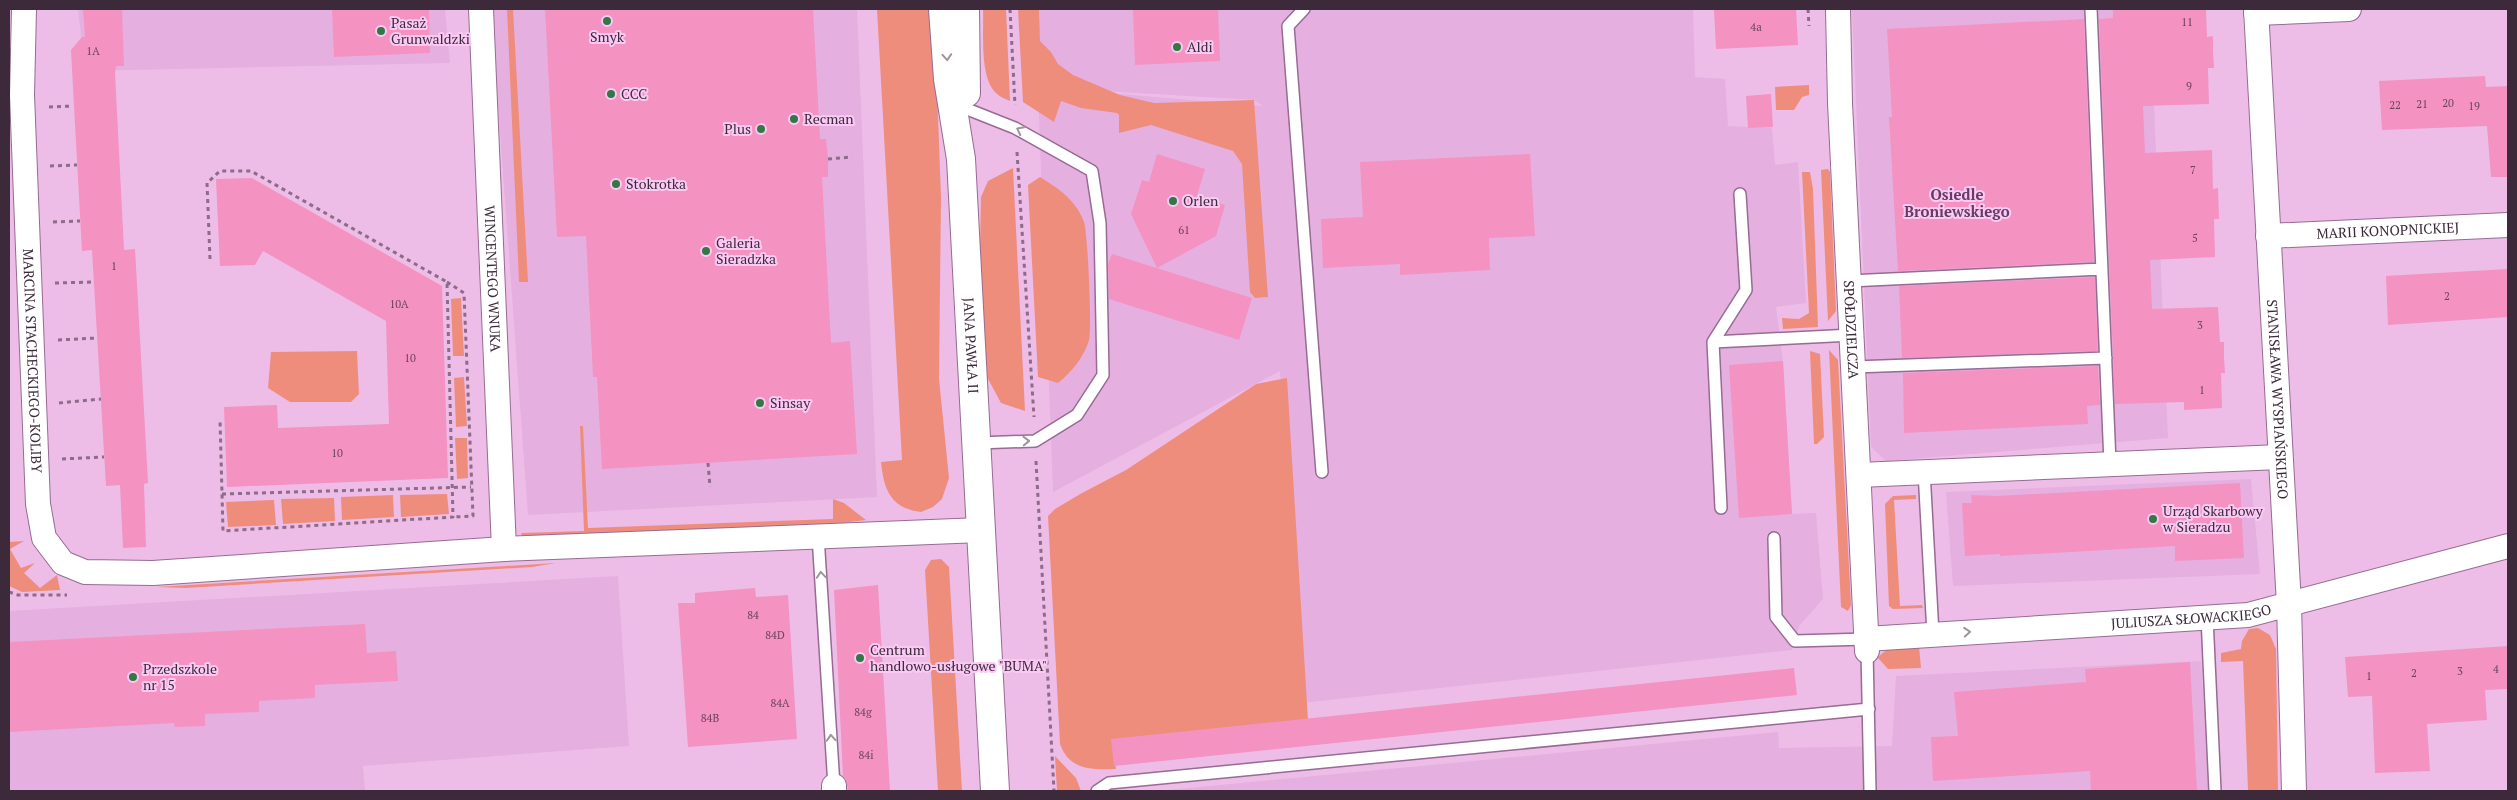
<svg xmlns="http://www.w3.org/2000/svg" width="2517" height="800" viewBox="0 0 2517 800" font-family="'PT Serif',serif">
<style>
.built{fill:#e5b0e0;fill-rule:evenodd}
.green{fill:#ef8d7d}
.building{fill:#f492c2}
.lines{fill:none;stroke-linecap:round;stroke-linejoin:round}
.lane-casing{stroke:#976b93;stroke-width:14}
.street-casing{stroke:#976b93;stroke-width:26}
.secondary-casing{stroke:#976b93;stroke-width:30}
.path{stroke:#8c6c88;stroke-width:3;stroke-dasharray:4 4;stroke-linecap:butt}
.lane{stroke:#fff;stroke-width:11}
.street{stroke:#fff;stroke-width:24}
.secondary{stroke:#fff;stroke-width:28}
.oneway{stroke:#9e949c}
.poi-dot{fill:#317845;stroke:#facaf5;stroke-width:2}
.labels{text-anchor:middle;stroke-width:4;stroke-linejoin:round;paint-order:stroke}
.number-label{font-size:11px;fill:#6a445c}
.poi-label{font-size:14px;fill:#3c2a3a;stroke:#facaf5;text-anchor:start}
.street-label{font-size:14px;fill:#3c2a3a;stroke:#facaf5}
.neighbourhood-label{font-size:15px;font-weight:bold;fill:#653d62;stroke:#facaf5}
</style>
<rect width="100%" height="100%" fill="#edbde7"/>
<path class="built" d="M 78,9 L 445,9 L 450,63 L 85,71 Z
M 491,9 L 857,9 L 877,497 L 528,515 Z
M 1035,9 L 1693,9 L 1695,77 L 1725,79 L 1728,126 L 1772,128 L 1775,165 L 1798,162 L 1806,303 L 1776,307 L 1783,361 L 1792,514 L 1816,513 L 1823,599 L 1799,626 L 1792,650 L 1301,703 L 1280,371 L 1053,492 ZM 1071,89 L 1254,100 L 1263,106 L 1071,90 Z
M 1852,9 L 2150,9 L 2168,438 L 1886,461 L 1871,447 Z
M 2251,479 L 2260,574 L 1953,586 L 1946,492 Z
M 618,576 L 629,746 L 363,766 L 365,791 L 9,791 L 9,611 Z
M 2201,661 L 2209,791 L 1157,791 L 1778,732 L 1779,748 L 1892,746 L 1896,676 Z"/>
<path class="green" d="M 507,9 L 513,9 L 528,282 L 519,282 Z
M 877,9 L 934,9 L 941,197 L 939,379 L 949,478 L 942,499 L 933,507 L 921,512 C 891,508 884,491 881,462 L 902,460 Z
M 983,9 L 1006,9 L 1010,101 C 1005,99 1000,97 996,93 C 979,77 984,31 983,9 Z
M 1018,9 L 1039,9 L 1040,41 L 1051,52 L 1058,64 L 1073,75 L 1120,95 L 1154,103 L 1254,100 L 1268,297 L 1255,298 L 1250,292 L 1242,164 L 1233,151 L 1151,125 L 1119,133 L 1119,115 L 1117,113 L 1081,108 L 1061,101 L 1054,122 L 1023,102 Z
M 1809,85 L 1809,95 L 1802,97 L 1794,110 L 1776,110 L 1775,87 Z
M 1013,168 L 1025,411 L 1001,403 L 987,377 L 980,248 L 981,197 L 988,181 Z
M 1828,169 L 1830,172 L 1836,311 L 1828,321 L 1821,170 Z
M 1802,172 L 1810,172 L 1813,189 L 1818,327 L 1783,329 L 1782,318 L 1799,319 L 1809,313 Z
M 1040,177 C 1058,188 1077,201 1084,222 C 1088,234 1092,330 1089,340 C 1084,357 1072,372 1058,383 L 1038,377 L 1028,185 Z
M 461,298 L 464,356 L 453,356 L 451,299 Z
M 1829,350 L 1838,360 L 1851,605 L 1848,611 L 1841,607 Z
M 357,351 L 359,394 L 351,402 L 290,402 L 268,388 L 271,352 Z
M 1810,351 L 1820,354 L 1824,437 L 1817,444 L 1814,444 Z
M 464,377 L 467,426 L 456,427 L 454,378 Z
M 1287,378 L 1308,720 L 1113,743 L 1116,769 C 1092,770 1069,770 1060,744 L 1048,516 L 1055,509 L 1082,493 L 1126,470 L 1256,384 Z
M 580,426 L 583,426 L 588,528 L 833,519 L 833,499 L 844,503 L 866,520 L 816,526 L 523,537 L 521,533 L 584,531 Z
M 455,438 L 467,438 L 468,478 L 457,479 Z
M 447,494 L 449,514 L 401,517 L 400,495 Z
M 393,495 L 394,517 L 342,520 L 341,497 Z
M 1916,495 L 1916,499 L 1894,500 L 1900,606 L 1922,605 L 1923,608 L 1893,609 L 1889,606 L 1885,504 L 1893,496 Z
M 334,498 L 335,521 L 283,524 L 281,499 Z
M 274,500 L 276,525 L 228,527 L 226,502 Z
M 24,541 L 10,549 L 21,568 L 35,563 L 24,573 L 40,588 L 57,575 L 60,590 L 22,592 L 9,586 L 9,542 Z
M 941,559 L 949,567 L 962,791 L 938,791 L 925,570 L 931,560 Z
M 556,563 L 532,567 L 186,588 L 156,587 Z
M 2258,628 L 2270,635 L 2276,649 L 2278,791 L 2233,791 L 2248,790 L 2243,661 L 2221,662 L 2221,653 L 2241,649 L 2242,641 L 2249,629 Z
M 1919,646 L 1921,668 L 1888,669 L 1878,658 C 1888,644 1904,647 1919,646 Z
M 1055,756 L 1076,778 L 1081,791 L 1057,791 Z"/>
<path class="building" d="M 83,9 L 122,9 L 124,66 L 116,66 L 115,73 L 124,250 L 135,249 L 148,483 L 144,484 L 146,547 L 123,548 L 120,485 L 106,486 L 92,250 L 82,251 L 74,106 L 71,50 L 82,37 L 85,37 Z
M 332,9 L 429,9 L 430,53 L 334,57 Z
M 545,9 L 813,9 L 820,139 L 826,139 L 828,159 L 828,177 L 822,177 L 831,343 L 850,341 L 857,454 L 602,469 L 597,377 L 593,377 L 586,236 L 557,237 Z
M 1133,9 L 1218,9 L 1220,61 L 1135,65 Z
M 1714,9 L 1796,9 L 1798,45 L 1716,49 Z
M 2113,9 L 2206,9 L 2207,37 L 2213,36 L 2213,52 L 2214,68 L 2208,68 L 2209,104 L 2143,106 L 2145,153 L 2212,150 L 2213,189 L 2218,188 L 2219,219 L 2214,219 L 2215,257 L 2150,260 L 2152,309 L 2218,307 L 2220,342 L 2224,342 L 2224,357 L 2225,373 L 2221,373 L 2222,408 L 2184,410 L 2184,402 L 2115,404 L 2099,19 L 2113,18 Z
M 2084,19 L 2094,262 L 1898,271 L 1889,117 L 1892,117 L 1887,29 Z
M 2485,76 L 2486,87 L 2508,86 L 2508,177 L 2491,177 L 2487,126 L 2382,130 L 2379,81 Z
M 1771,94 L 1773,127 L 1748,128 L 1746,96 Z
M 1157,154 L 1205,169 L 1197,196 L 1225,205 L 1216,236 L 1157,268 L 1131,214 L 1142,180 L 1149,182 Z
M 1530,154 L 1535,236 L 1489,238 L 1490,270 L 1400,275 L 1400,264 L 1323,268 L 1321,219 L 1363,217 L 1360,162 Z
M 252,178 L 442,286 L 448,478 L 227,487 L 224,407 L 277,405 L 278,428 L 389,424 L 386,321 L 263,251 L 255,265 L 220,266 L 216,179 Z
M 1112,254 L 1252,298 L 1239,340 L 1109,299 L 1108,264 Z
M 2508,269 L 2508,317 L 2388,325 L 2386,276 Z
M 2095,277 L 2098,351 L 1902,358 L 1899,286 Z
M 1783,361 L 1792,514 L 1739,518 L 1729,365 Z
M 2098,366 L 2100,405 L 2087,406 L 2088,424 L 1904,433 L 1903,373 Z
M 2240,483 L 2244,558 L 2175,561 L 2175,546 L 2000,556 L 2000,554 L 1965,556 L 1962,503 L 1972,503 L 1971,495 L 1997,496 Z
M 878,585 L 890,791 L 848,791 L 846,780 L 843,776 L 834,590 Z
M 755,588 L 756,597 L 788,595 L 797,739 L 688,747 L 678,603 L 695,603 L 695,593 Z
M 365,624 L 367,653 L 396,651 L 398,681 L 315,685 L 315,698 L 259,701 L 259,712 L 205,714 L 205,726 L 175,727 L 174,723 L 9,732 L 9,642 Z
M 2508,646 L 2508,689 L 2485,690 L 2487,720 L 2427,724 L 2430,771 L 2375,773 L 2372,696 L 2348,697 L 2345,657 Z
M 2190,662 L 2197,791 L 2091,791 L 2090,771 L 1933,781 L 1931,737 L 1958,736 L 1954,692 L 2086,682 L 2085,669 Z
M 1794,668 L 1797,695 L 1114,766 L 1111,739 Z"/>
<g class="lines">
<g class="lane-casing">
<path id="lane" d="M 1304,9 L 1288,26 L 1322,472
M 2091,9 L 2110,463
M 967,109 L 1015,128 L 1092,171 L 1100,223 L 1103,375 L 1077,415 L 1035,441 L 977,443
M 1849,281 L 2102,269
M 1713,342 L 1852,335
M 1854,367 L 2106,358
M 1924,471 L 1933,634
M 1721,508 L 1713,342 L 1746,290 L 1740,194
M 818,536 L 834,786
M 1774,538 L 1776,617 L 1795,641 L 1866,639
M 2207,617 L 2215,791
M 1867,651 L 1870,791
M 1097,791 L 1109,783 L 1869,709"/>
</g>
<g class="street-casing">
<g id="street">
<path id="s1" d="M 24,9 L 22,95 L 38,504 L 44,538 L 63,563 L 85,572 L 153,573 L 504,549 L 981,530"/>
<path id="s2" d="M 481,9 L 504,549"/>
<path id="s3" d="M 1838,9 L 1840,103 L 1867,651"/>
<path id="s4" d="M 2256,9 L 2289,605 L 2294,791"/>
<path d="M 2256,13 L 2349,9"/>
<path id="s5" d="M 2268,236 L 2508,225"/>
<path d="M 1859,475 L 2280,457"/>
<path id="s6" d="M 1866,639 L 2248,615 L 2508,546"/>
<path d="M 834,786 L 834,791"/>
</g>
</g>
<g class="secondary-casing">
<g id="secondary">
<path id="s7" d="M 943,9 L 948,79 L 961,159 L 995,791"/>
<path d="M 965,9 L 966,93"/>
</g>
</g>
<path class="path" d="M 1010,9 L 1015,105
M 1808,9 L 1809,26
M 49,107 L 73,106
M 1017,152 L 1034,417
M 828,159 L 852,157
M 50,166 L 77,165
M 53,222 L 80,221
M 210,259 L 207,183 L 220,171 L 251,171 L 447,282 L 453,517 L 223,531 L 220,419
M 447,282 L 464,293 L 473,516 L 453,517
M 55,283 L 94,282
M 58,340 L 97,338
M 59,403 L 101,399
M 62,459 L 104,457
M 1036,461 L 1054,791
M 708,463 L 710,487
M 222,494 L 471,487
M 9,592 L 18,595 L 67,595"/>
<use href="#lane" class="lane"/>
<use href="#street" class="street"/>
<use href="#secondary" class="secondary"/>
</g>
<defs><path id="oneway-chevron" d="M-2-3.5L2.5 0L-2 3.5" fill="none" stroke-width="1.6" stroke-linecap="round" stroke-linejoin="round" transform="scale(1.25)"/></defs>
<g class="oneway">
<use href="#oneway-chevron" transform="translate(947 57) rotate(86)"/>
<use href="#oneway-chevron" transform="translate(1020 130) rotate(-153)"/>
<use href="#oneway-chevron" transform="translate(1026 441) rotate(-2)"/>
<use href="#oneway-chevron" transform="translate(821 575) rotate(-94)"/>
<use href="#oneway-chevron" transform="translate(1967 632) rotate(-4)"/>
<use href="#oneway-chevron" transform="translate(831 738) rotate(-94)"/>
</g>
<g class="poi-dot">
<circle cx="607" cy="21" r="5"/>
<circle cx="381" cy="31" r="5"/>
<circle cx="1177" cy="47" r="5"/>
<circle cx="611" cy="94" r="5"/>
<circle cx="794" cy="119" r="5"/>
<circle cx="761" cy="129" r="5"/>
<circle cx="616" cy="184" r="5"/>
<circle cx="1173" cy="201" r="5"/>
<circle cx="706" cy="251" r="5"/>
<circle cx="760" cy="403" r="5"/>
<circle cx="2153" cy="519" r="5"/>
<circle cx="860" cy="658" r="5"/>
<circle cx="133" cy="677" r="5"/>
</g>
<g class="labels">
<g class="number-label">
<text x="2187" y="26">11</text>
<text x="1756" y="31">4a</text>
<text x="93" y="55">1A</text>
<text x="2189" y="90">9</text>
<text x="2448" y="107">20</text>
<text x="2422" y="108">21</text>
<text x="2395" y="109">22</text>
<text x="2474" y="110">19</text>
<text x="2193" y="174">7</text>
<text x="1184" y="234">61</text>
<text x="2195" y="242">5</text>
<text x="114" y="270">1</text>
<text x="2447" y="300">2</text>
<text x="399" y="308">10A</text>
<text x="2200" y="329">3</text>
<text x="410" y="362">10</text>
<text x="2202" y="394">1</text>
<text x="337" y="457">10</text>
<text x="753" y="619">84</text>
<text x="775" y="639">84D</text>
<text x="2496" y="673">4</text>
<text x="2460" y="675">3</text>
<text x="2414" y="677">2</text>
<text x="2369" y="680">1</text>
<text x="780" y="707">84A</text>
<text x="863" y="716">84g</text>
<text x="710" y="722">84B</text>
<text x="866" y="759">84i</text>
</g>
<g class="poi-label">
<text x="391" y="28">Pasaż<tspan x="391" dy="16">Grunwaldzki</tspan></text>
<text x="607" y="42" text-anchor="middle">Smyk</text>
<text x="1187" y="52">Aldi</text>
<text x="621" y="99">CCC</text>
<text x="804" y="124">Recman</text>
<text x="751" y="134" text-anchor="end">Plus</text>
<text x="626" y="189">Stokrotka</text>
<text x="1183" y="206">Orlen</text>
<text x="716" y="248">Galeria<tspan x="716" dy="16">Sieradzka</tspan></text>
<text x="770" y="408">Sinsay</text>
<text x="2163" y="516">Urząd Skarbowy<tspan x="2163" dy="16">w Sieradzu</tspan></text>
<text x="870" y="655">Centrum<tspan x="870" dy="16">handlowo-usługowe "BUMA"</tspan></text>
<text x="143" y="674">Przedszkole<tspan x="143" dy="16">nr 15</tspan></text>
</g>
<g class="street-label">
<text dy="5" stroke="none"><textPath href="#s5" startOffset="120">MARII KONOPNICKIEJ</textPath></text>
<text dy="5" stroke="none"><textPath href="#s2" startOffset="270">WINCENTEGO WNUKA</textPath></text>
<text dy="5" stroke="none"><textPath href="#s3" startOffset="321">SPÓŁDZIELCZA</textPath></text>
<text dy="5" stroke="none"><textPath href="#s7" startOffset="338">JANA PAWŁA II</textPath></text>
<text dy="5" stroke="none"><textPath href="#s1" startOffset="352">MARCINA STACHECKIEGO-KOLIBY</textPath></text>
<text dy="5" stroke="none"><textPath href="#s4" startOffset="391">STANISŁAWA WYSPIAŃSKIEGO</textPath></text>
<text dy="5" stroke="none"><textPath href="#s6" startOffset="326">JULIUSZA SŁOWACKIEGO</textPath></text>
</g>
<g class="neighbourhood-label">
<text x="1957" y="200">Osiedle<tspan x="1957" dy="17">Broniewskiego</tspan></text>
</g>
</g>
<rect width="2517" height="800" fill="none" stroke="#3c2a3a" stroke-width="20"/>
</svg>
